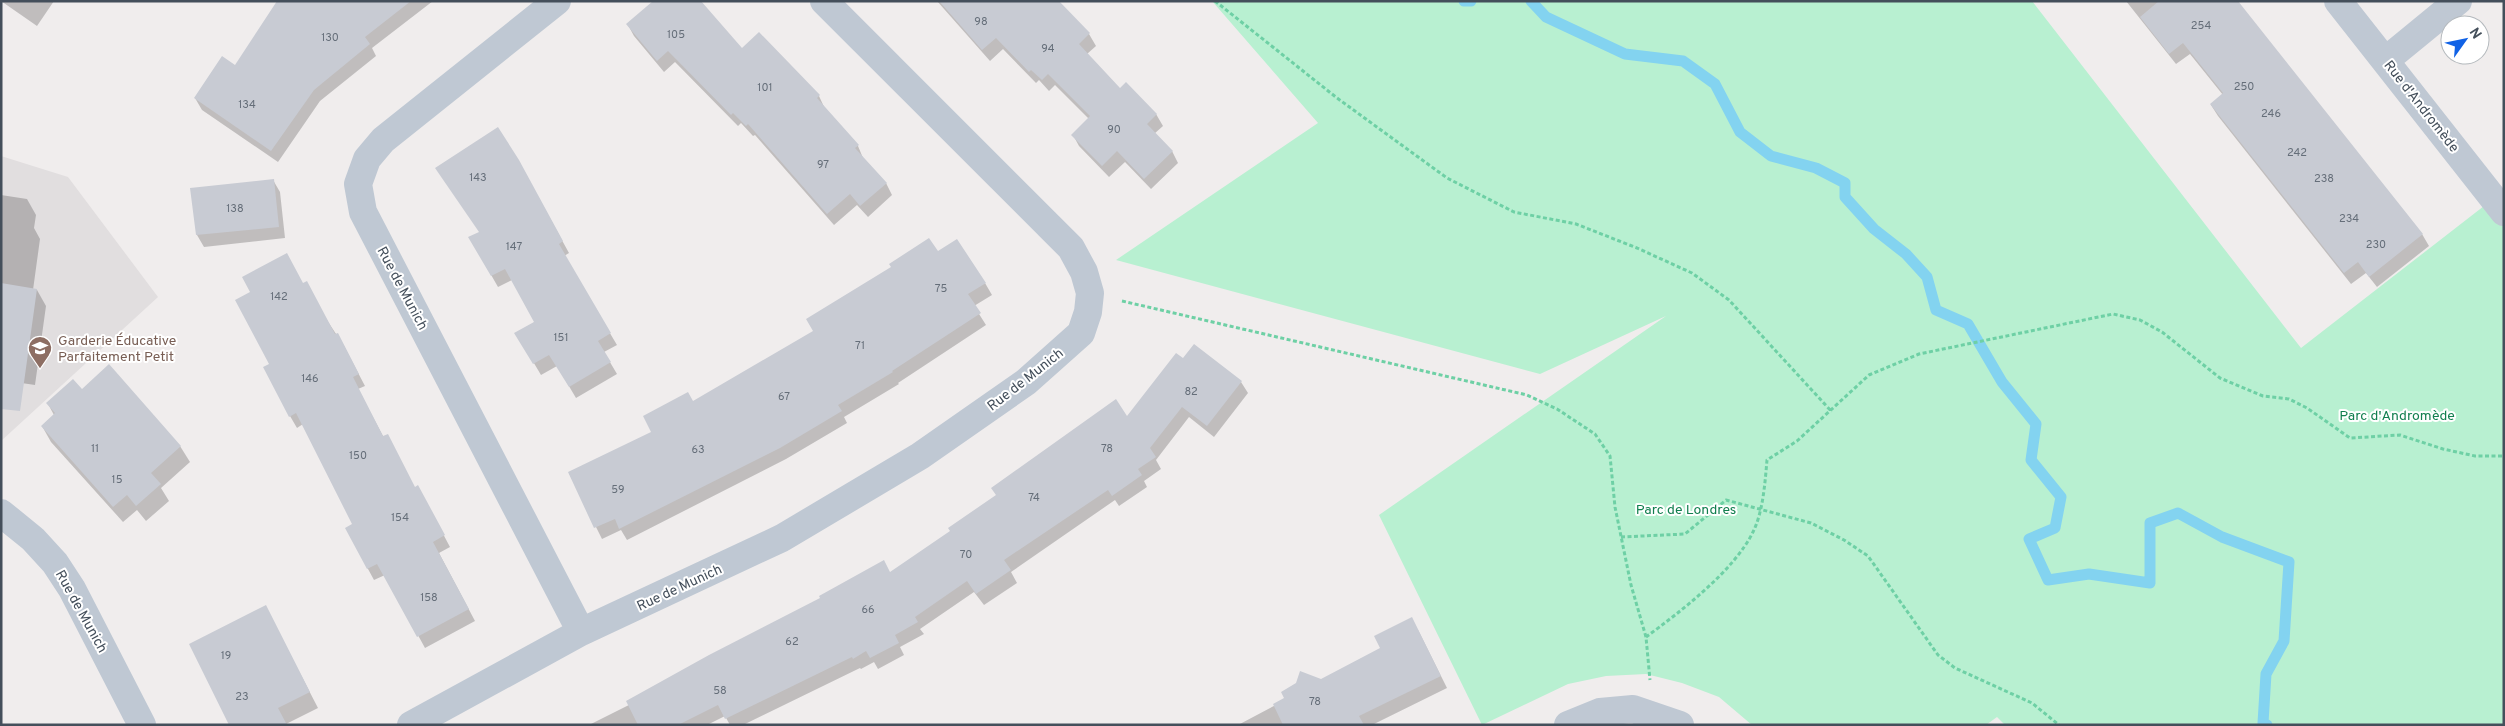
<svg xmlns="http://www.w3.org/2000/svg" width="2505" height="726" viewBox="0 0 2505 726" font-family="Overpass,sans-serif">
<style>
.education{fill:#e1dedf}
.green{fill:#b8f0d1}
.shadow{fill:#0003}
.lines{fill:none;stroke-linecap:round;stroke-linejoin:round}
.stream{stroke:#83d3f0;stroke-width:11}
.building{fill:#c8cbd3}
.path{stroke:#6ed0a5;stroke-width:3;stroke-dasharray:4 2.5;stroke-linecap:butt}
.minor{stroke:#bfc8d3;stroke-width:28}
.labels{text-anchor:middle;stroke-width:4;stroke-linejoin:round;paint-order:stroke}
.number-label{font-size:11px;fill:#656e79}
.street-label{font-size:14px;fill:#444f5b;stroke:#fff}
.education-label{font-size:14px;fill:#785e54;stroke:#fff;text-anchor:start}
.park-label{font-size:14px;fill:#127f4f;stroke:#fff}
</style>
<rect width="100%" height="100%" fill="#f0eded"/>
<path class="education" d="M 1,156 L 68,177 L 158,297 L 1,441 Z"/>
<path class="green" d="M 1212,1 L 2032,1 L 2301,348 L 2493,199 L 2504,212 L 2504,725 L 2005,725 L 1997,717 L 1986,725 L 1752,725 L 1719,697 L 1682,683 L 1646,674 L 1606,676 L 1568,684 L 1482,725 L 1379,515 L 1666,316 L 1540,374 L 1116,260 L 1318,123 Z"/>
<path class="shadow" d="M 1,1 L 54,1 L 37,26 Z
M 280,1 L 433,1 L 372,48 L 376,56 L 320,101 L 278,162 L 202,110 L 195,98 L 235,67 Z
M 937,1 L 1029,1 L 1060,5 L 1089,34 L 1096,46 L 1087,54 L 1120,89 L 1156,114 L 1163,126 L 1154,134 L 1172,151 L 1178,163 L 1151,189 L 1125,162 L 1109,177 L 1079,146 L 1073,135 L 1089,119 L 1055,85 L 1049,91 L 1039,80 L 1036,83 L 1003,49 L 990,61 Z
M 2126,1 L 2236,1 L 2422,234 L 2429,246 L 2377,287 L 2366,273 L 2351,284 L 2218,116 L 2211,105 L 2223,95 L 2190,54 L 2176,64 Z
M 628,25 L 742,50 L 759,34 L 819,96 L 825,109 L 858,146 L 863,158 L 886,183 L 892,195 L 868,217 L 857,205 L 834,225 L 755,135 L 753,136 L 741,123 L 738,126 L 675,62 L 664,72 L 634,36 Z
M 525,173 L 569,253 L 564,256 L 617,345 L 604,352 L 617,374 L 576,398 L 557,366 L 541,375 L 516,333 L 535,322 L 512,280 L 498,287 L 470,238 L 480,233 Z
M 273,180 L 280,192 L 285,238 L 204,247 L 197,235 L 192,189 Z
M 1,195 L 27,199 L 36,215 L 34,228 L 40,239 L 33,290 L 37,290 L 46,306 L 35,385 L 1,380 Z
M 938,253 L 985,283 L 992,295 L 974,306 L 986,325 L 898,383 L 899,384 L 844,417 L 847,423 L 786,459 L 627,540 L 621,530 L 602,539 L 569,473 L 653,433 L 693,403 L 814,332 Z
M 303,284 L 344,346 L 365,386 L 358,389 L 384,438 L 415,489 L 424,498 L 450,547 L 439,553 L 475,621 L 425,648 L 385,575 L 374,580 L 368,569 L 347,528 L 354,524 L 303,424 L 297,428 L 290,416 L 270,365 Z
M 1184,360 L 1241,382 L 1248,393 L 1214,437 L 1189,417 L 1156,460 L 1161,469 L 1144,481 L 1147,487 L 1119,506 L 1115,500 L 1011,572 L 1017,583 L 984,605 L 974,592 L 920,629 L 924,634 L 900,647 L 904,655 L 878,669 L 874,662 L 861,669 L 860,668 L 743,725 L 730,725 L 725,716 L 707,725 L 589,725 L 890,574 L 1127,418 Z
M 82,391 L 180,446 L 190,462 L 161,488 L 169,501 L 146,521 L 137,510 L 123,522 L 51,442 L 42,426 L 54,415 L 48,404 Z
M 274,623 L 318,708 L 286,724 L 231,725 Z
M 1418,630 L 1447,688 L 1372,725 L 1238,725 Z"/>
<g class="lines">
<path class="stream" d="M 1464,1 L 1471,1
M 1531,1 L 1546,17 L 1625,54 L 1683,61 L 1715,84 L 1740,132 L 1771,156 L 1816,168 L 1845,183 L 1845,197 L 1874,229 L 1906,254 L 1927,277 L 1936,310 L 1968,324 L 2002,382 L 2036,424 L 2031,460 L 2061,497 L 2055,528 L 2029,539 L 2048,580 L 2089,574 L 2150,583 L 2150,523 L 2178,513 L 2222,537 L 2289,562 L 2284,641 L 2266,674 L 2263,723 L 2267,725"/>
</g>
<path class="building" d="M 277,1 L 411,1 L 365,37 L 370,44 L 314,90 L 271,151 L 194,98 L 222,56 L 235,65 Z
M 653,1 L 701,1 L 742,48 L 759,32 L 820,95 L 817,98 L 859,145 L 855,148 L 887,183 L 860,206 L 850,194 L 827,214 L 748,124 L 746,126 L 733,113 L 731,115 L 668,51 L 657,61 L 626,24 Z
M 939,1 L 1059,1 L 1090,33 L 1079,44 L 1120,88 L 1126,82 L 1157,114 L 1147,124 L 1173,151 L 1144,179 L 1117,151 L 1102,166 L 1071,135 L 1090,116 L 1048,74 L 1042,80 L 1031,70 L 1029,72 L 996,38 L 982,50 Z
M 2159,1 L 2238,1 L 2423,234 L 2369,277 L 2358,262 L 2344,273 L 2210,104 L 2223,93 L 2183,43 L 2169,54 L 2140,17 Z
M 498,127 L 519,160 L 563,241 L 559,244 L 611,333 L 598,341 L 611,362 L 569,387 L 549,355 L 533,364 L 514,333 L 534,322 L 505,269 L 491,276 L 468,237 L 479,232 L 435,168 Z
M 274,179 L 279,227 L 196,235 L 190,188 Z
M 929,238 L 938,251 L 957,239 L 986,283 L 968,294 L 981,313 L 892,371 L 893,372 L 838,405 L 842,411 L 780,448 L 619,529 L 615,519 L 594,528 L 568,472 L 651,432 L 643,416 L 688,392 L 693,401 L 813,331 L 806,319 L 891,267 L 889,264 Z
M 287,253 L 303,283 L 307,281 L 335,334 L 338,333 L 359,374 L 353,377 L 383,436 L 388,434 L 415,487 L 418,485 L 445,535 L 433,542 L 469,609 L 417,637 L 377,564 L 367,569 L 345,528 L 352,524 L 296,413 L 289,417 L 263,367 L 269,364 L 235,300 L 250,292 L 242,277 Z
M 1,283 L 37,289 L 20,411 L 1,409 Z
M 1194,344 L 1242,381 L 1207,426 L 1182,407 L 1150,448 L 1156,457 L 1138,469 L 1142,475 L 1112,496 L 1108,490 L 1004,560 L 1011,570 L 976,594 L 967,581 L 915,617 L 918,622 L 895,635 L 899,643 L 870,658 L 866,651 L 853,659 L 852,657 L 725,719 L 718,705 L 678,725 L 638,725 L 626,701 L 709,655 L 820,598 L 819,596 L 884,560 L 890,572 L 950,531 L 948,528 L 996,495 L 991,488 L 1116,399 L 1127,416 L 1176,353 L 1183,358 Z
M 109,364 L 181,446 L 151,473 L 161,484 L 136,506 L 127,495 L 113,507 L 41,426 L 55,413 L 46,403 L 73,379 L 82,389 Z
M 266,605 L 310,692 L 278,708 L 287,725 L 229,725 L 189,644 Z
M 1412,617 L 1441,676 L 1359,716 L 1364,725 L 1283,725 L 1273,704 L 1284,698 L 1281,692 L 1296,683 L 1300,671 L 1321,679 L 1380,648 L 1374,636 Z"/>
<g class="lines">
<path class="path" d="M 1215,1 L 1337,98 L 1447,178 L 1514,212 L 1576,224 L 1637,248 L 1692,273 L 1729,300 L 1832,412
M 1122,301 L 1527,395 L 1557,409 L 1595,434 L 1610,456 L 1615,507 L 1631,585 L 1646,637 L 1650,680
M 1621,537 L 1685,534 L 1726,500 L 1811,523 L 1844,540 L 1868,556 L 1938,655 L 1955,668 L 2032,703 L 2059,725
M 1646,637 C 1680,612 1734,571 1753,532 C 1763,512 1765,483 1767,460 L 1797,441 L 1869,375 L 1919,354 L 2113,314 L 2140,320 L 2162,332 L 2220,378 L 2263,396 L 2289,399 L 2307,408 L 2350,438 L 2400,435 L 2443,449 L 2475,456 L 2504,456"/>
<path class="minor" d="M 557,1 L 383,140 L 367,159 L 358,184 L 363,212 L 581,632
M 2338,1 L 2504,212
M 2386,60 L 2458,1
M 1,513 L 33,539 L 55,563 L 72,589 L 142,725
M 411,725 L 581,632 L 782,538 L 920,456 L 1026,382 L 1081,333 L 1088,312 L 1090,293 L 1084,272 L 1071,248 L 824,1
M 1568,725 L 1600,712 L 1633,709 L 1680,725"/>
</g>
<defs>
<g id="school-pin" transform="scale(1.25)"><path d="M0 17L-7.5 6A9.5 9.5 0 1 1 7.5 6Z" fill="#8d6e63" stroke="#fff"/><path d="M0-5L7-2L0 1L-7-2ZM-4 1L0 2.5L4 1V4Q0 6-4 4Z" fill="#fff"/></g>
</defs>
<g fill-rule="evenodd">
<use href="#school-pin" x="40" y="348"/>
</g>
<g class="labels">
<g class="number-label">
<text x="981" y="25">98</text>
<text x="2201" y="29">254</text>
<text x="676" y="38">105</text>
<text x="330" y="41">130</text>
<text x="1048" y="52">94</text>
<text x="2244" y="90">250</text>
<text x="765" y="91">101</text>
<text x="247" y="108">134</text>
<text x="2271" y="117">246</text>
<text x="1114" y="133">90</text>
<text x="2297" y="156">242</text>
<text x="823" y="168">97</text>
<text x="478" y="181">143</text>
<text x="2324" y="182">238</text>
<text x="235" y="212">138</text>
<text x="2349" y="222">234</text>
<text x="2376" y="248">230</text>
<text x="514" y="250">147</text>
<text x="941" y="292">75</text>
<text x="279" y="300">142</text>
<text x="561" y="341">151</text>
<text x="860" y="349">71</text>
<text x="310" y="382">146</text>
<text x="1191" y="395">82</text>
<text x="784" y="400">67</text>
<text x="95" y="452">11</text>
<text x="1107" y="452">78</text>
<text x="698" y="453">63</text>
<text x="358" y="459">150</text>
<text x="117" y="483">15</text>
<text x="618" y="493">59</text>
<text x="1034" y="501">74</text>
<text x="400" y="521">154</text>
<text x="966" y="558">70</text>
<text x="429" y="601">158</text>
<text x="868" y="613">66</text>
<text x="792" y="645">62</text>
<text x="226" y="659">19</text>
<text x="720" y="694">58</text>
<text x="242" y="700">23</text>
<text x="1315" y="705">78</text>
</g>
<g class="street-label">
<text transform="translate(2422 106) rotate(52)" y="5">Rue d'Andromède</text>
<text transform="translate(403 288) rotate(62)" y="5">Rue de Munich</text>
<text transform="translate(1025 379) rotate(-38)" y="5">Rue de Munich</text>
<text transform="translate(679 587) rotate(-25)" y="5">Rue de Munich</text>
<text transform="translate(82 611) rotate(61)" y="5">Rue de Munich</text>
</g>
<g class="education-label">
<text x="58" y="345">Garderie Éducative<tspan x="58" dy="16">Parfaitement Petit</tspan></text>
</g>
<g class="park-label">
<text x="2397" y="420">Parc d'Andromède</text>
<text x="1686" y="514">Parc de Londres</text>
</g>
</g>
<rect width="2505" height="726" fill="none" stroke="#444f5b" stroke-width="5"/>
<g transform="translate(2465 40) rotate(57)"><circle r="24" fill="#ffffff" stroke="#b4b9bd"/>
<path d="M0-4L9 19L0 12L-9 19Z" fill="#1062e6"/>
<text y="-8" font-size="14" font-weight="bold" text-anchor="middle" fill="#444f5b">N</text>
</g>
</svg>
